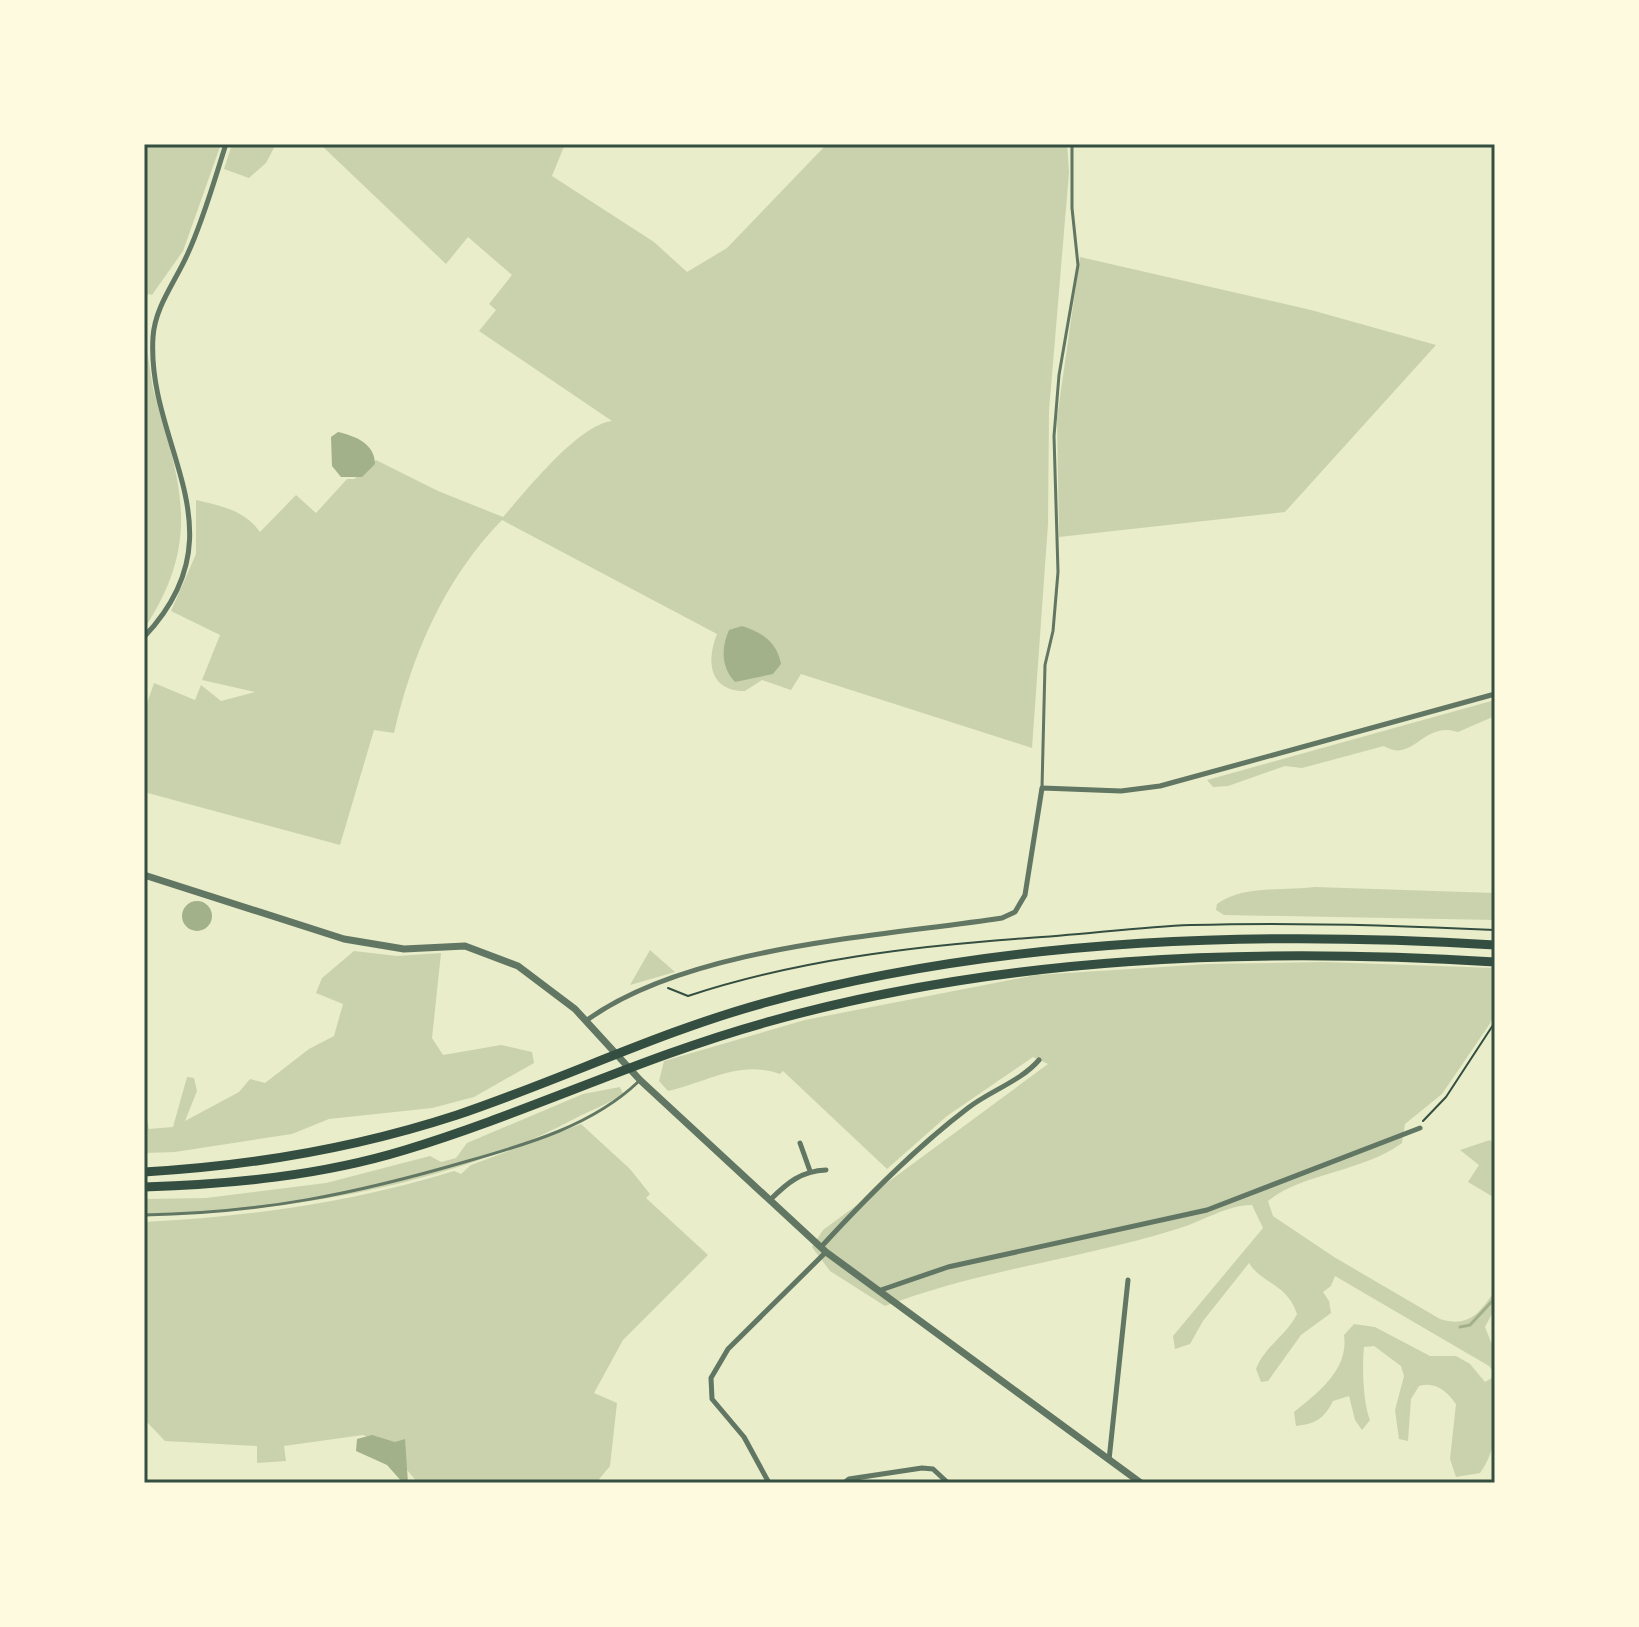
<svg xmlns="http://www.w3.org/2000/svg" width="1639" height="1627" viewBox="0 0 1639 1627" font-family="Figtree,sans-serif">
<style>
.green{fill:#cad2ad}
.water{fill:#a3b18a}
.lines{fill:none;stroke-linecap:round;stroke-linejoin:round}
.stream{stroke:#a3b18a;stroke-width:3}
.path{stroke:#344e41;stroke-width:2}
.service{stroke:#617663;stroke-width:3}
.minor{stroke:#617663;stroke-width:5}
.tertiary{stroke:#617663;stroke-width:7}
.trunk{stroke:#344e41;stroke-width:9}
.neatline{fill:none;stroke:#344e41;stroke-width:3}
</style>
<rect width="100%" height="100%" fill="#e9edc9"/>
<path class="green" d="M 144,144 L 221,144 L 183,251 L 152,295 L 148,294 L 144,306 Z
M 232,144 L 276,144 L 266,163 L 249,178 L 224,169 Z
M 320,144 L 565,144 L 552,176 L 654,242 L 687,272 L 727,248 L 827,144 L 1067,144 L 1069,172 L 1049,411 L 1048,524 L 1032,748 L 801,674 L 791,690 L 762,680 L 745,691 C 709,691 706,661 717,634 L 502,520 C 445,578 412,654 394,733 L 374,730 L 340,845 L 144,792 L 144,712 L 154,683 L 195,700 L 201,685 L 221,701 L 255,692 L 202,680 L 220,635 L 171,611 L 196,554 L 196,500 C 222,506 244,510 260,532 L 296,495 L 316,513 L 347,479 L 354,479 L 376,460 L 438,491 L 503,517 C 527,490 578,425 612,421 L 479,331 L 496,310 L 489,304 L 512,275 L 468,237 L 446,264 Z
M 1080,257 L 1311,310 L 1436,345 L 1285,512 L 1059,537 L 1057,418 Z
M 144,343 C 150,356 150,379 155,396 C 182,487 201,543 144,629 Z
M 1495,700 L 1495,716 L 1458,732 C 1423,720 1413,764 1384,746 L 1302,768 L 1285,766 L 1228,786 L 1213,787 L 1207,780 Z
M 1315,887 L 1495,893 L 1495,920 L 1224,915 L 1216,910 L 1217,904 C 1243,885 1284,891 1315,887 Z
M 650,950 L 675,972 L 630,985 Z
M 354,951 L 397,956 L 441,953 L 432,1038 L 443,1055 L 501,1045 L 532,1052 L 534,1063 L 474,1097 L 432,1108 L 329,1119 L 292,1134 L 175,1152 L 144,1153 L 144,1105 L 149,1129 L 173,1127 L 187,1077 L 194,1078 L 197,1091 L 185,1121 L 239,1092 L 250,1079 L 265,1083 L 309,1049 L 334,1036 L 343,1004 L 316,993 L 322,978 Z
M 1324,962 L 1495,968 L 1495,1013 L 1489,1025 L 1442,1094 L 1405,1124 L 1402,1143 C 1363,1172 1302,1173 1268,1201 L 1273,1216 L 1334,1257 L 1440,1319 C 1469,1328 1480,1313 1495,1290 L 1495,1308 L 1485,1327 L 1495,1352 L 1495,1374 L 1489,1366 L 1335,1276 L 1331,1286 L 1323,1292 L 1329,1301 L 1331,1313 L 1301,1335 L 1268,1381 L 1261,1382 L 1256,1369 C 1265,1346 1286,1336 1297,1314 C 1287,1283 1263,1285 1249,1263 L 1203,1321 L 1190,1344 L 1175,1349 L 1173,1336 L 1263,1228 L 1252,1205 C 1226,1205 1202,1222 1177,1229 C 1080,1259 980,1270 885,1306 L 830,1271 L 812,1247 L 823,1230 L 1048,1064 L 1033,1057 L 947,1116 L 887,1169 L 783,1071 L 780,1074 C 740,1059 705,1083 668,1091 L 659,1081 L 664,1061 L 805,1020 L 1036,975 L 1208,964 Z
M 620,1087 L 623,1094 C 607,1105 591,1110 574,1119 C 450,1185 284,1213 144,1215 L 144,1199 L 206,1198 L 326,1183 L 430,1156 L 441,1162 L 456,1158 L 467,1143 L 583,1094 Z
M 581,1124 L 630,1169 L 650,1194 L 646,1198 L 708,1255 L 623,1340 L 594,1393 L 617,1403 L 610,1466 L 596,1483 L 418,1483 L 386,1445 L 363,1435 L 284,1446 L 286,1461 L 257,1463 L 257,1446 L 165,1441 L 144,1419 L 144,1222 C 253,1216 349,1203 454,1171 L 461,1174 L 471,1165 Z
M 1490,1140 L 1495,1146 L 1495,1198 L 1468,1182 L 1479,1165 L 1460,1150 Z
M 1354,1324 L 1375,1327 L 1430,1356 L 1456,1356 L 1470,1364 L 1485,1382 L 1495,1376 C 1495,1409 1501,1445 1480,1473 L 1456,1477 L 1450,1459 L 1456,1404 C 1447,1391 1435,1381 1419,1386 L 1411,1399 L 1408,1441 L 1399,1439 L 1395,1410 L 1404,1376 L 1401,1366 L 1374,1346 L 1364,1347 C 1362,1366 1363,1403 1370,1420 L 1362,1430 L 1355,1420 L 1349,1396 L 1333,1401 C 1324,1419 1315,1424 1296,1426 L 1294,1412 C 1319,1392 1349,1369 1344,1335 Z"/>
<path class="water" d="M 338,432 C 356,436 375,444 375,464 L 362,477 L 341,477 L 332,466 L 331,437 Z
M 742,626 C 763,633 777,642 781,664 L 773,674 L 735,682 C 721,667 721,648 729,630 Z
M182 916a15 15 0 1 1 30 0a15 15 0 1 1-30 0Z
M 372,1435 L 395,1442 L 405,1439 L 408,1483 L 403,1483 L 387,1465 L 356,1451 L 357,1439 Z"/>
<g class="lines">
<path class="stream" d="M 1460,1327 L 1470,1325 L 1495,1298"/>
<path class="path" d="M 668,988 L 688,996 C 797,960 914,946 1028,938 C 1082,935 1137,927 1191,925 C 1293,922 1394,925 1495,930
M 1423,1121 L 1446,1097 L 1495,1022"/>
<path class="service" d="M 1042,788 L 1045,665 L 1053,631 L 1058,572 L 1054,436 L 1059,375 L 1078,265 L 1072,208 L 1072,144
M 144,1215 C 262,1213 355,1194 468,1161 C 528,1144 593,1125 638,1082"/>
<path class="minor" d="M 144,637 C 245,530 146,447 153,337 C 155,306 176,281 188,253 C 204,218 214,181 226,144
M 587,1020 C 690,946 877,937 1002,918 L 1015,912 L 1025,895 L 1042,788 L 1121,791 L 1160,786 L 1495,694
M 800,1143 L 810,1171
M 770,1200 C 787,1183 801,1171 826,1170
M 821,1247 C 866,1198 914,1149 968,1108 C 990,1091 1021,1081 1039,1060
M 881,1290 L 948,1267 L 1207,1210 L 1420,1128
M 1109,1460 L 1128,1280
M 769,1483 L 744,1437 L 712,1399 L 711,1378 L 728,1349 L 826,1252
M 844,1483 L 849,1479 L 922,1468 L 933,1469 L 948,1483"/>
<path class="tertiary" d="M 144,875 L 344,939 L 404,949 L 465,946 L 518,966 L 575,1009 L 640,1080 L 826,1252 L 1141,1483"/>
<path class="trunk" d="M 144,1172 C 250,1166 356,1148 457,1115 C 561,1080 659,1032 764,1003 C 996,939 1255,930 1495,945
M 144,1187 C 232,1184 320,1176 405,1150 C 527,1113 642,1057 764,1023 C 1000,956 1252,947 1495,962"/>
</g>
<rect width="1639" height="1627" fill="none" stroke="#fefae0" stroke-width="292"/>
<rect x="146" y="146" width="1347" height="1335" class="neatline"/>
</svg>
